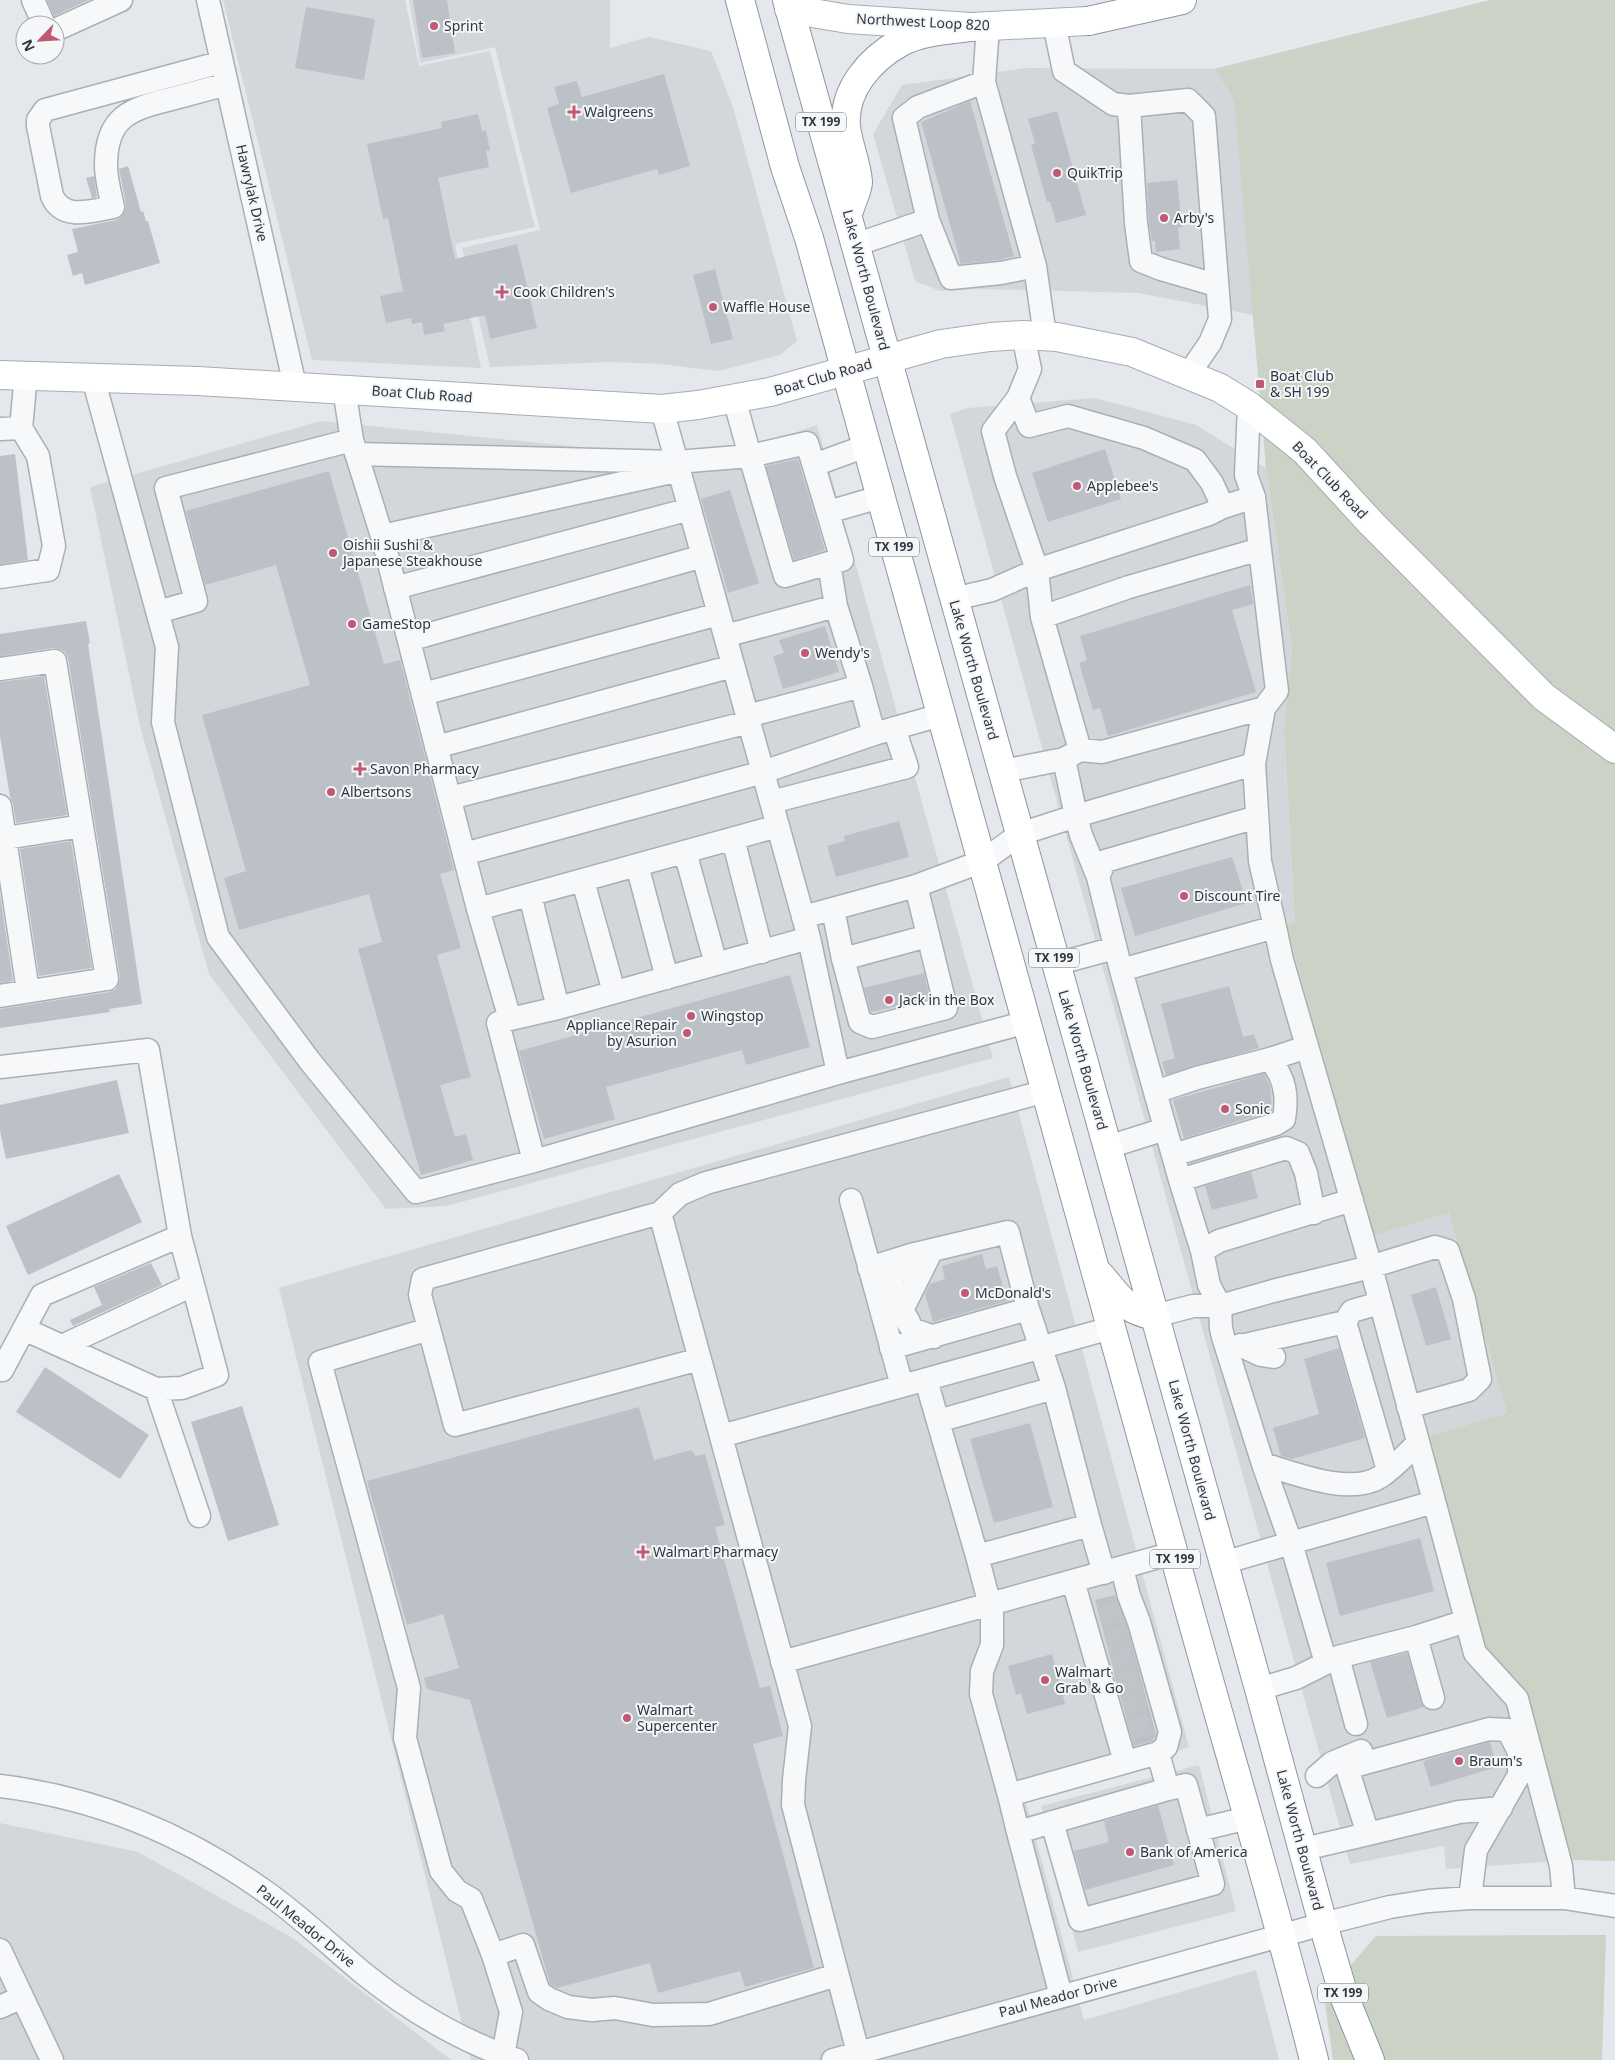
<svg xmlns="http://www.w3.org/2000/svg" width="1615" height="2060" viewBox="0 0 1615 2060" font-family="'Noto Sans',sans-serif">
<style>
.built{fill:#d3d7dc}
.green{fill:#cbd3c6}
.building{fill:#bcc1c7}
.lines{fill:none;stroke-linecap:round;stroke-linejoin:round}
.minor-tunnel{stroke:#c0c4c9;stroke-width:22;stroke-dasharray:22 11;stroke-linecap:butt}
.minor-casing{stroke:#aaafb5;stroke-width:25}
.major-casing{stroke:#a5adb5;stroke-width:30}
.highway-casing{stroke:#8d96a0;stroke-width:30}
.minor{stroke:#f7f8f9;stroke-width:22}
.major{stroke:#fff;stroke-width:28}
.highway{stroke:#fff;stroke-width:28}
.poi-dot{fill:#c05973;stroke:#f4f6f8;stroke-width:2}
.labels{text-anchor:middle;stroke-width:4;stroke-linejoin:round;paint-order:stroke}
.shield{fill:#f4f6f8;stroke:#697078;stroke-width:1}
.shield-label{font-size:12px;font-weight:bold;fill:#2e3741}
.street-label{font-size:14px;fill:#2e3741;stroke:#f4f6f8}
.poi-label{font-size:14px;fill:#2e3741;stroke:#f4f6f8;text-anchor:start}
</style>
<rect width="100%" height="100%" fill="#e4e7eb"/>
<path class="built" d="M 223,0 L 405,0 L 419,66 L 490,51 L 535,227 L 455,244 L 481,368 L 312,360 Z
M 409,0 L 610,0 L 610,48 L 649,37 L 711,51 L 733,107 L 797,341 L 780,355 L 718,371 L 660,364 L 610,362 L 490,367 L 462,248 L 540,230 L 495,47 L 420,63 Z
M 1027,68 L 1214,69 L 1234,100 L 1254,315 L 1138,293 L 982,289 L 940,291 L 915,281 L 873,134 L 902,85 Z
M 1095,398 L 1196,425 L 1266,468 L 1292,649 L 1284,735 L 1295,923 L 1286,926 L 1373,1236 L 1449,1213 L 1507,1413 L 1425,1437 L 1486,1648 L 1523,1689 L 1573,1860 L 1446,1869 L 1444,1846 L 1350,1864 L 950,414 L 968,408 Z
M 321,421 L 631,452 L 723,458 L 817,425 L 993,1058 L 446,1206 L 386,1209 L 209,974 L 140,726 L 90,487 Z
M 1009,1077 L 1189,1747 L 1026,1802 L 1084,2020 L 1256,1970 L 1279,2060 L 471,2060 L 279,1288 Z
M 1199,1765 L 1236,1911 L 1078,1952 L 1041,1806 Z
M 0,1823 L 138,1852 L 293,1938 L 451,2060 L 0,2060 Z"/>
<path class="green" d="M 1490,0 L 1615,0 L 1615,1861 L 1573,1860 L 1523,1689 L 1486,1648 L 1425,1437 L 1507,1413 L 1449,1213 L 1373,1236 L 1286,925 L 1295,922 L 1284,730 L 1292,649 L 1266,468 L 1234,100 L 1214,69 Z
M 1606,1935 L 1602,2060 L 1333,2060 L 1324,1996 L 1376,1936 Z"/>
<path class="building" d="M 47,0 L 89,0 L 54,16 Z
M 413,0 L 447,0 L 455,53 L 422,58 Z
M 306,7 L 375,19 L 364,80 L 295,68 Z
M 664,74 L 690,166 L 659,175 L 657,169 L 571,193 L 547,108 L 559,104 L 554,87 L 577,81 L 582,97 Z
M 970,101 L 1014,256 L 999,260 L 961,264 L 921,122 Z
M 1057,111 L 1086,215 L 1056,223 L 1050,201 L 1047,202 L 1031,145 L 1035,143 L 1028,119 Z
M 478,114 L 482,131 L 486,130 L 490,150 L 486,151 L 489,167 L 438,178 L 455,259 L 517,244 L 537,328 L 490,339 L 485,315 L 443,324 L 445,331 L 424,335 L 422,322 L 412,324 L 411,318 L 386,323 L 380,296 L 403,291 L 388,218 L 383,219 L 367,144 L 442,128 L 441,122 Z
M 128,166 L 141,212 L 143,211 L 146,221 L 148,221 L 160,263 L 85,285 L 82,273 L 73,276 L 67,255 L 78,252 L 72,229 L 116,220 L 122,216 L 125,211 L 126,205 L 119,169 Z
M 94,176 L 97,197 L 92,198 L 86,178 Z
M 1177,180 L 1182,227 L 1178,228 L 1180,249 L 1156,252 L 1155,241 L 1152,241 L 1149,222 L 1147,183 Z
M 715,269 L 733,339 L 711,344 L 693,275 Z
M 1105,449 L 1121,499 L 1048,522 L 1032,473 Z
M 15,454 L 28,560 L 0,564 L 0,456 Z
M 798,459 L 825,550 L 794,560 L 766,466 Z
M 329,471 L 384,664 L 400,660 L 454,870 L 440,874 L 461,948 L 437,955 L 471,1077 L 440,1085 L 455,1137 L 466,1134 L 473,1160 L 421,1175 L 358,949 L 382,942 L 369,894 L 239,930 L 224,878 L 246,871 L 202,715 L 310,685 L 276,565 L 205,585 L 186,511 Z
M 730,490 L 759,583 L 728,593 L 701,499 Z
M 1250,585 L 1253,604 L 1232,610 L 1256,692 L 1108,736 L 1100,708 L 1093,710 L 1079,663 L 1087,660 L 1080,636 Z
M 86,621 L 90,643 L 88,644 L 142,1004 L 109,1009 L 110,1012 L 0,1028 L 0,1009 L 109,992 L 116,989 L 119,983 L 120,977 L 68,658 L 65,652 L 60,649 L 54,648 L 0,656 L 0,634 Z
M 825,626 L 839,672 L 783,689 L 773,656 L 784,653 L 779,640 Z
M 44,676 L 67,815 L 16,823 L 13,804 L 10,797 L 0,736 L 0,682 Z
M 899,821 L 909,857 L 836,877 L 827,846 L 845,841 L 844,836 Z
M 71,841 L 92,968 L 39,976 L 20,849 Z
M 1232,857 L 1247,903 L 1135,936 L 1121,888 Z
M 0,894 L 13,981 L 0,983 Z
M 924,973 L 930,999 L 871,1012 L 864,988 Z
M 790,975 L 810,1047 L 746,1065 L 742,1050 L 606,1087 L 615,1119 L 544,1139 L 519,1051 Z
M 1229,986 L 1243,1037 L 1254,1034 L 1259,1048 L 1166,1075 L 1162,1062 L 1175,1058 L 1161,1004 Z
M 1264,1074 L 1270,1086 L 1272,1111 L 1184,1138 L 1173,1100 Z
M 117,1080 L 129,1133 L 6,1159 L 0,1131 L 0,1105 Z
M 1251,1172 L 1258,1198 L 1212,1210 L 1205,1186 Z
M 119,1174 L 142,1222 L 28,1275 L 6,1226 Z
M 982,1254 L 986,1269 L 997,1266 L 1007,1301 L 933,1322 L 925,1294 L 930,1284 L 945,1279 L 942,1266 Z
M 151,1263 L 162,1285 L 73,1326 L 70,1320 L 102,1305 L 94,1287 Z
M 1436,1287 L 1451,1339 L 1426,1346 L 1411,1295 Z
M 1339,1348 L 1365,1438 L 1292,1459 L 1281,1456 L 1273,1428 L 1319,1414 L 1304,1359 Z
M 45,1367 L 149,1435 L 120,1479 L 16,1412 Z
M 242,1406 L 279,1525 L 228,1541 L 191,1422 Z
M 639,1407 L 654,1460 L 691,1450 L 696,1456 L 705,1454 L 725,1525 L 715,1527 L 760,1688 L 770,1686 L 783,1736 L 753,1744 L 814,1968 L 745,1987 L 740,1971 L 658,1993 L 650,1963 L 557,1988 L 550,1984 L 470,1700 L 427,1689 L 424,1678 L 459,1668 L 443,1614 L 407,1625 L 367,1481 Z
M 1030,1423 L 1053,1507 L 994,1523 L 970,1439 Z
M 1420,1538 L 1434,1591 L 1340,1616 L 1326,1563 Z
M 1115,1595 L 1127,1626 L 1156,1735 L 1152,1741 L 1134,1746 L 1095,1600 Z
M 1407,1653 L 1424,1707 L 1387,1718 L 1370,1662 Z
M 1052,1654 L 1065,1704 L 1027,1714 L 1021,1693 L 1016,1695 L 1008,1666 Z
M 1490,1742 L 1497,1767 L 1431,1787 L 1423,1761 Z
M 1158,1805 L 1174,1865 L 1085,1890 L 1074,1851 L 1109,1842 L 1104,1821 Z"/>
<g class="lines">
<path class="minor-tunnel" d="M 1100,1617 L 1123,1611
M 1106,1640 L 1129,1634
M 1111,1662 L 1134,1656
M 1117,1684 L 1140,1677
M 1123,1706 L 1146,1699
M 1129,1729 L 1152,1722"/>
<g class="minor-casing">
<path id="minor" d="M 33,0 L 44,25
M 208,0 L 295,386
M 1054,23 L 1064,71 L 1113,104 L 1129,106 L 1188,100 L 1204,116 L 1220,319 L 1210,343 L 1188,375
M 55,30 L 121,0
M 222,62 L 45,110 L 38,120 L 38,126 L 52,196 C 63,221 91,211 113,207 C 110,193 106,179 106,165 C 106,116 131,109 171,99 C 190,94 209,89 227,84
M 984,82 L 988,27
M 1129,106 L 1136,223 L 1141,261 L 1161,269 L 1216,285
M 855,245 L 928,220 L 951,278 L 1001,273 L 1035,266 L 984,82 L 918,107 L 904,118 L 928,220
M 1035,266 L 1045,336
M 1023,335 L 1030,369 L 1018,398 L 1029,426 L 1068,416 L 1144,438 L 1195,460 L 1212,483 L 1223,507 L 1254,497 L 1246,475 L 1249,406
M 93,378 L 167,647 L 163,722 L 218,937 L 309,1060 L 416,1192 L 534,1161
M 344,389 L 352,440 L 382,536 L 478,909 L 510,1019 L 558,1008 L 809,938 L 662,409
M 734,398 L 750,456 L 807,443 L 842,560 L 829,563
M 1018,398 L 993,431 L 1005,476 L 1037,570 L 1209,514 L 1223,507
M 21,428 L 26,375
M 0,429 L 21,428 L 38,456 L 54,546 L 48,570 L 0,577
M 356,454 L 677,462 L 750,456 L 785,576 L 829,563 L 836,606
M 814,465 L 866,446
M 1254,497 L 1260,549 L 1129,587 L 1042,617 L 1080,750 L 1102,752 L 1264,708 L 1277,691 L 1260,549
M 828,512 L 880,497
M 382,536 L 676,471
M 395,588 L 690,509
M 954,599 L 992,590 L 1037,570 L 1042,617
M 158,612 L 196,601 L 166,488 L 352,440
M 725,636 L 836,606 L 861,686 L 747,716
M 409,640 L 703,556
M 0,669 L 55,661 L 107,979 L 0,996
M 861,686 L 874,734
M 423,694 L 719,614
M 1264,708 L 1254,764 L 1260,861 L 1275,927 L 1282,960 L 1369,1260 L 1475,1653 L 1517,1699 L 1561,1866 L 1564,1898
M 436,747 L 733,666
M 1003,771 L 1064,759
M 450,798 L 749,722
M 771,802 L 907,767 L 894,728
M 0,806 L 28,991
M 0,839 L 82,826
M 733,839 L 762,952
M 685,852 L 716,964
M 464,854 L 763,772 L 874,734 L 941,715
M 637,865 L 667,978
M 1098,877 L 1081,835 L 1076,816 L 1254,764
M 583,881 L 614,992
M 916,886 L 946,1008 L 872,1027 L 860,1022 L 843,959 L 928,936
M 530,895 L 558,1008
M 478,909 L 778,826
M 833,909 L 843,959
M 803,917 L 916,886 L 983,861 L 1020,834 L 1076,816 L 1064,759 L 1080,750
M 1056,964 L 1115,948
M 1121,970 L 1098,877 L 1105,861 L 1257,817
M 510,1019 L 498,1023 L 534,1161 L 838,1073 L 809,938
M 1270,1059 L 1307,1047
M 0,1067 L 148,1050 L 180,1236 L 42,1295 L 2,1370 L 0,1370
M 838,1073 L 1027,1022
M 1155,1092 L 1121,970 L 1275,927
M 1108,1147 L 1165,1129
M 1173,1155 L 1276,1124 L 1284,1119 C 1288,1095 1285,1079 1270,1059 L 1197,1078 L 1155,1092 L 1180,1180
M 851,1200 L 902,1386 L 1111,1328
M 660,1213 L 800,1726 L 794,1780 L 793,1805 L 860,2060
M 1202,1251 L 1180,1180 L 1286,1148 L 1298,1153 L 1306,1173 L 1314,1213
M 911,1255 L 893,1277 L 891,1290 L 894,1302 L 912,1329 L 934,1337
M 869,1268 L 911,1255 L 1008,1232 L 1028,1309 L 1054,1388 L 1090,1525 L 977,1556 L 926,1380
M 1155,1316 L 1193,1306 L 1220,1306 L 1209,1285 L 1202,1251 L 1219,1241 L 1352,1200
M 909,1322 L 902,1310 L 932,1250
M 1345,1322 L 1388,1470
M 24,1329 L 156,1389 L 182,1388 L 217,1375 L 180,1236
M 429,1329 L 320,1362 L 409,1688 L 405,1738 L 441,1871 L 457,1891 L 471,1899 L 493,1955 L 511,2012 L 503,2055
M 1240,1345 L 1261,1355 L 1274,1357
M 62,1346 L 193,1285
M 1241,1346 L 1345,1322 L 1352,1311 L 1380,1303
M 891,1348 L 1028,1309
M 700,1359 L 455,1425 L 420,1295 L 423,1279 L 660,1213 L 680,1194 L 706,1183 L 1046,1091
M 156,1389 L 199,1516
M 938,1421 L 1054,1388
M 721,1436 L 902,1386
M 1263,1464 C 1294,1473 1350,1496 1380,1477 C 1394,1468 1406,1454 1418,1443
M 1090,1525 L 1104,1573
M 977,1556 L 992,1613 L 992,1645 L 982,1671 L 981,1694 L 1009,1795
M 1223,1563 L 1291,1543 L 1263,1464 L 1223,1337 L 1221,1328 L 1220,1306 L 1273,1291 L 1370,1267 L 1435,1247 L 1448,1251 L 1464,1299 L 1480,1379 L 1469,1390 L 1408,1407
M 1122,1568 L 1129,1596 L 1139,1622 L 1170,1732 L 1166,1747 L 1158,1753 L 1168,1789 L 1018,1832 L 1009,1795 L 1158,1753
M 1073,1581 L 1125,1762
M 1338,1657 L 1326,1663 L 1291,1543 L 1434,1502
M 782,1662 L 1173,1553
M 1259,1689 L 1296,1678 L 1326,1663
M 1433,1698 L 1416,1637 L 1466,1621
M 1356,1724 L 1338,1657 L 1416,1637
M 1317,1776 L 1332,1763 L 1361,1751
M 0,1786 C 99,1798 190,1837 270,1895 C 303,1919 332,1947 363,1973 C 409,2010 461,2041 517,2060
M 1052,1822 L 1080,1920 L 1213,1884 L 1186,1785 L 1168,1789
M 1198,1830 L 1248,1818
M 1018,1832 L 1061,1996
M 1304,1849 L 1368,1834
M 1470,1898 L 1476,1850 L 1519,1775 L 1519,1752 L 1508,1730 L 1489,1729 L 1347,1768 L 1368,1834 L 1459,1812 L 1501,1808
M 0,1950 L 52,2060
M 493,1955 L 523,1945 L 539,1992 L 549,1999 L 568,2007 L 592,2010 L 615,2008 L 653,2015 L 709,2014 L 837,1975
M 0,2007 L 22,1997
M 833,2060 L 1323,1924 L 1390,1907 L 1428,1901 L 1470,1898 L 1564,1898 L 1615,1906"/>
</g>
<g class="major-casing">
<path id="major" d="M 789,9 L 848,19 L 971,27 L 1088,21
M 0,375 L 198,381 L 662,409 L 698,405 L 770,392 L 941,344 L 990,337 L 1023,335 L 1057,337 L 1132,352 L 1220,388 L 1249,406 L 1305,451 L 1371,523 L 1544,697 L 1615,749"/>
</g>
<g class="highway-casing">
<path id="highway" d="M 740,0 L 785,167 L 809,238 C 930,675 1052,1111 1172,1547 C 1218,1718 1271,1888 1314,2060
M 787,0 L 1259,1689 L 1323,1924 L 1344,1996 L 1370,2060
M 1088,21 L 1182,0
M 850,208 C 852,200 858,190 858,182 C 857,164 848,145 846,126 C 843,90 870,59 901,42 C 922,31 949,30 971,27
M 1100,1275 C 1120,1298 1124,1310 1155,1316"/>
</g>
<use href="#minor" class="minor"/>
<use href="#major" class="major"/>
<use href="#highway" class="highway"/>
</g>
<g class="poi-dot">
<circle cx="434" cy="26" r="5"/>
<path d="M571.5 104.5h5v5h5v5h-5v5h-5v-5h-5v-5h5z"/>
<circle cx="1057" cy="173" r="5"/>
<circle cx="1164" cy="218" r="5"/>
<path d="M499.5 284.5h5v5h5v5h-5v5h-5v-5h-5v-5h5z"/>
<circle cx="713" cy="307" r="5"/>
<rect x="1255" y="379" width="10" height="10" rx="2.5"/>
<circle cx="1077" cy="486" r="5"/>
<circle cx="333" cy="553" r="5"/>
<circle cx="352" cy="624" r="5"/>
<circle cx="805" cy="653" r="5"/>
<path d="M357.5 761.5h5v5h5v5h-5v5h-5v-5h-5v-5h5z"/>
<circle cx="331" cy="792" r="5"/>
<circle cx="1184" cy="896" r="5"/>
<circle cx="889" cy="1000" r="5"/>
<circle cx="691" cy="1016" r="5"/>
<circle cx="687" cy="1033" r="5"/>
<circle cx="1225" cy="1109" r="5"/>
<circle cx="965" cy="1293" r="5"/>
<path d="M640.5 1544.5h5v5h5v5h-5v5h-5v-5h-5v-5h5z"/>
<circle cx="1045" cy="1680" r="5"/>
<circle cx="627" cy="1718" r="5"/>
<circle cx="1459" cy="1761" r="5"/>
<circle cx="1130" cy="1852" r="5"/>
</g>
<g class="labels">
<g class="shield">
<rect x="796" y="112.5" width="50" height="19" rx="4"/>
<rect x="869" y="537.5" width="50" height="19" rx="4"/>
<rect x="1029" y="948.5" width="50" height="19" rx="4"/>
<rect x="1150" y="1549.5" width="50" height="19" rx="4"/>
<rect x="1318" y="1983.5" width="50" height="19" rx="4"/>
</g>
<g class="shield-label">
<text x="821" y="126">TX 199</text>
<text x="894" y="551">TX 199</text>
<text x="1054" y="962">TX 199</text>
<text x="1175" y="1563">TX 199</text>
<text x="1343" y="1997">TX 199</text>
</g>
<g class="street-label">
<text transform="translate(923 22) rotate(3)" y="5">Northwest Loop 820</text>
<text transform="translate(252 193) rotate(77)" y="5">Hawrylak Drive</text>
<text transform="translate(866 280) rotate(75)" y="5">Lake Worth Boulevard</text>
<text transform="translate(823 377) rotate(-16)" y="5">Boat Club Road</text>
<text transform="translate(422 394) rotate(4)" y="5">Boat Club Road</text>
<text transform="translate(1330 480) rotate(46)" y="5">Boat Club Road</text>
<text transform="translate(974 670) rotate(74)" y="5">Lake Worth Boulevard</text>
<text transform="translate(1083 1060) rotate(74)" y="5">Lake Worth Boulevard</text>
<text transform="translate(1192 1450) rotate(75)" y="5">Lake Worth Boulevard</text>
<text transform="translate(1300 1840) rotate(75)" y="5">Lake Worth Boulevard</text>
<text transform="translate(306 1926) rotate(39)" y="5">Paul Meador Drive</text>
<text transform="translate(1058 1997) rotate(-15)" y="5">Paul Meador Drive</text>
</g>
<g class="poi-label">
<text x="444" y="31">Sprint</text>
<text x="584" y="117">Walgreens</text>
<text x="1067" y="178">QuikTrip</text>
<text x="1174" y="223">Arby's</text>
<text x="513" y="297">Cook Children's</text>
<text x="723" y="312">Waffle House</text>
<text x="1270" y="381">Boat Club<tspan x="1270" dy="16">&amp; SH 199</tspan></text>
<text x="1087" y="491">Applebee's</text>
<text x="343" y="550">Oishii Sushi &amp;<tspan x="343" dy="16">Japanese Steakhouse</tspan></text>
<text x="362" y="629">GameStop</text>
<text x="815" y="658">Wendy's</text>
<text x="370" y="774">Savon Pharmacy</text>
<text x="341" y="797">Albertsons</text>
<text x="1194" y="901">Discount Tire</text>
<text x="899" y="1005">Jack in the Box</text>
<text x="701" y="1021">Wingstop</text>
<text x="677" y="1030" text-anchor="end">Appliance Repair<tspan x="677" dy="16">by Asurion</tspan></text>
<text x="1235" y="1114">Sonic</text>
<text x="975" y="1298">McDonald's</text>
<text x="653" y="1557">Walmart Pharmacy</text>
<text x="1055" y="1677">Walmart<tspan x="1055" dy="16">Grab &amp; Go</tspan></text>
<text x="637" y="1715">Walmart<tspan x="637" dy="16">Supercenter</tspan></text>
<text x="1469" y="1766">Braum's</text>
<text x="1140" y="1857">Bank of America</text>
</g>
</g>
<g transform="translate(40 40) rotate(245)"><circle r="24" fill="#f4f6f8" stroke="#a5aaaf"/>
<path d="M0-4L9 19L0 12L-9 19Z" fill="#c05973"/>
<text y="-8" font-size="14" font-weight="bold" text-anchor="middle" fill="#2e3741">N</text>
</g>
</svg>
